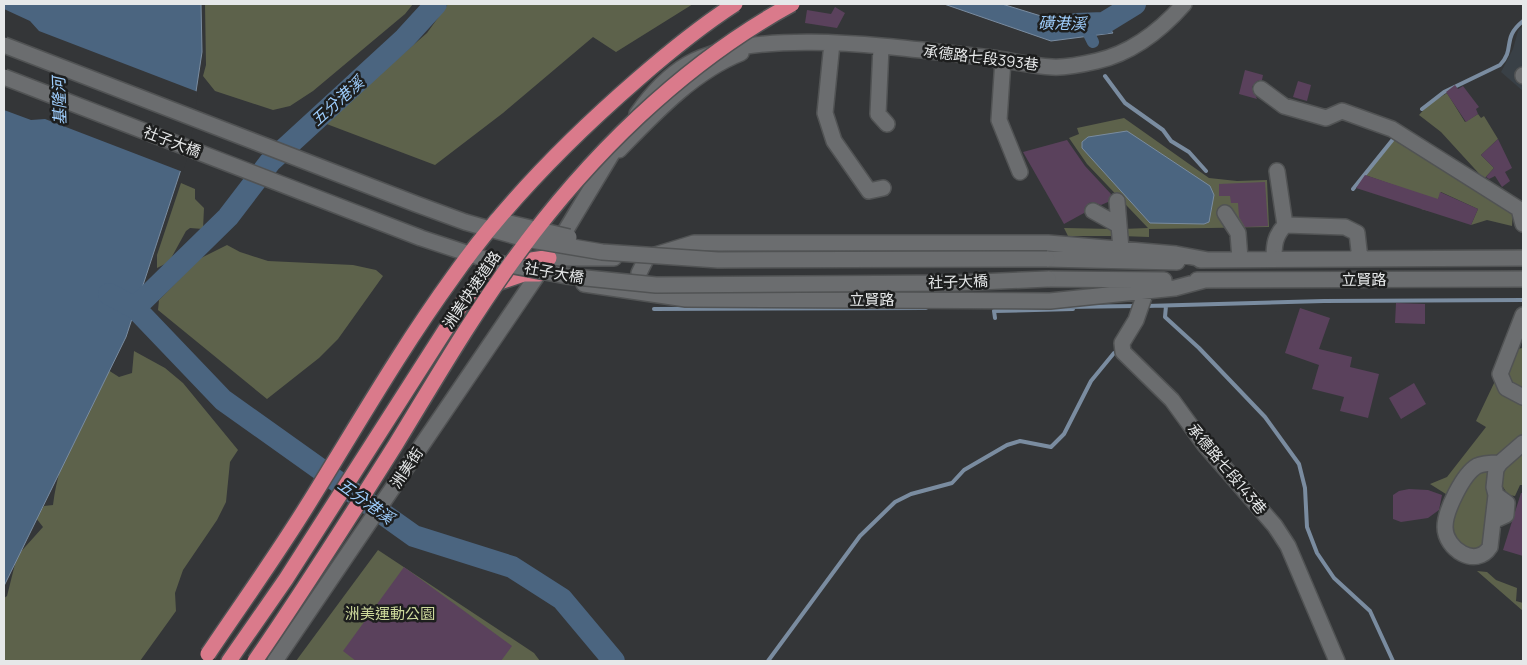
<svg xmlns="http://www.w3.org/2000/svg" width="1527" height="665" viewBox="0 0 1527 665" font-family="Manrope,'Noto Sans TC',sans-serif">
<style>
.built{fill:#394046}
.green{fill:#5d624b}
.water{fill:#4b6580;stroke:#7a8ca0}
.pier{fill:#343638}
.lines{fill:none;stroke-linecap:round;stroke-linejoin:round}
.stream{stroke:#7a8ca0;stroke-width:4}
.canal{stroke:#4b6580;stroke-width:12}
.river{stroke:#4b6580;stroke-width:22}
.building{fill:#5a415c}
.minor-casing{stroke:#515354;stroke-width:18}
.highway-casing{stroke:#515354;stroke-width:18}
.minor{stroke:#6b6d6f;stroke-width:15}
.highway{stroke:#da7a8b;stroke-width:15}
.minor-bridge-casing{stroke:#515354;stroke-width:18;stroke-linecap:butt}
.highway-bridge-casing{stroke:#515354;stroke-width:18;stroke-linecap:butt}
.minor-bridge{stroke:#6b6d6f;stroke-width:15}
.highway-bridge{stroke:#da7a8b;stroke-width:15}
.labels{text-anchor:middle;stroke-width:5;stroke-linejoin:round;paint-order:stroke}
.street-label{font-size:15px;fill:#e6e8e9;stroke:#1d1e1e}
.park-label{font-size:15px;fill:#cdd99b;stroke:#1d1e1e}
.water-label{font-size:16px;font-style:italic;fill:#9ecdfc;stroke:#1d1e1e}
</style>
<rect width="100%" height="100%" fill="#343638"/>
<path class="built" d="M 1523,26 L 1523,91 L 1501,72 L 1513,49 L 1518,31 Z"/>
<path class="green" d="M 205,4 L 413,4 L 405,14 L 313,91 L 290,106 L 273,110 L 215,91 L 203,76 L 206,65 Z
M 448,4 L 693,4 L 616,52 L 593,37 L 503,113 L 435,165 L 324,123 L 427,33 Z
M 1447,93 L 1465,122 L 1478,114 L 1481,118 L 1484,116 L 1498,139 L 1481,155 L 1494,168 L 1484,179 L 1441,132 L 1419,115 L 1428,105 Z
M 1124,118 L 1209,178 L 1237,181 L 1267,180 L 1269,227 L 1149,229 L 1149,237 L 1122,236 L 1122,229 L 1148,228 L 1087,164 L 1069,138 L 1079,134 L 1077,128 Z
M 1396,137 L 1513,210 L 1512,226 L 1487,220 L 1471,225 L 1478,209 L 1441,192 L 1433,212 L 1421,209 L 1425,196 L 1365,175 Z
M 181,183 L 195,189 L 195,199 L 204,208 L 203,229 L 190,228 L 186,231 L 169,262 L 157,268 L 157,255 Z
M 1064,228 L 1113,229 L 1113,236 L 1068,236 Z
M 227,245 L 240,252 L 268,261 L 353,265 L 376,270 L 383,276 L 338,339 L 319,358 L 267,399 L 158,310 L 159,300 L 199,259 Z
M 1523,348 L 1523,393 L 1507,378 L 1506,372 L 1516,349 Z
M 134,351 L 165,368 L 183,383 L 238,450 L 230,462 L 226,502 L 217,520 L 183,570 L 175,593 L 176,611 L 140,661 L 4,661 L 4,598 L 7,596 L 17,556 L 43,527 L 36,518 L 44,506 L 53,505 C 60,451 82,417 108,370 L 119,377 L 132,373 Z
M 1496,379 L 1523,404 L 1523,437 L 1502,454 L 1483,457 L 1449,496 L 1430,484 L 1447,477 L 1486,427 L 1476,421 Z
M 1523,450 L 1523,485 L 1520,485 L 1515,496 L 1508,495 L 1500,482 C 1503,467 1512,460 1523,450 Z
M 1489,470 L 1491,495 L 1483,549 L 1464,551 L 1450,532 L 1452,515 L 1473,475 Z
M 378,550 L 534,653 L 540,661 L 296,661 Z
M 1477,571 L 1487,572 L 1496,580 L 1517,588 L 1516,601 L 1523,603 L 1523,611 Z"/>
<path class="water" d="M 4,4 L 201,4 L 202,52 L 187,151 L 126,337 L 4,586 Z
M 944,4 L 1002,4 L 1041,16 L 1102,18 L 1113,33 L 1051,41 Z
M 1127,131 L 1210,186 L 1214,195 L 1209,222 L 1204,224 L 1150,223 L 1082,148 L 1082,142 L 1088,137 Z"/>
<path class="pier" d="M 4,9 L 30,21 L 39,31 L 198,92 L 189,152 L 183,172 L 45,119 L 31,120 L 4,110 Z"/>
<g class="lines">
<path class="stream" d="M 1105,76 L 1125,103 L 1163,130 L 1171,141 L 1189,152 L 1206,171
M 1422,109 L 1444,92 L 1500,65 C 1516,48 1501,39 1523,21
M 1353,189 L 1394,138
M 1146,306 L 1324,301 L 1523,300
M 1166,306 L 1165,317 L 1199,348 L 1265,417 L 1299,464 L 1305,488 L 1307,527 L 1317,553 L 1334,578 L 1370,611 L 1393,661
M 1063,307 L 1136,306
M 654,309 L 926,308
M 995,318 L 994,311 L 1073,309
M 768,661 L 860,536 L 895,502 L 911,494 L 952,483 L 964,470 L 1007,445 L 1020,441 L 1051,447 L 1064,434 L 1091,381 L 1114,353"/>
<path class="canal" d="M 1084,24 L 1093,42"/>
<path class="river" d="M 1076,24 L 1104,23 L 1135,4
M 109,294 L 135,308 L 223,400 L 414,536 L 512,567 L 562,599 L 614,661
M 135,308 L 228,217 L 270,162 L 405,38 L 436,4"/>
</g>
<path class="building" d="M 835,7 L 845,13 L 837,28 L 805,23 L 807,10 L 831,14 Z
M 1245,70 L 1263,75 L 1262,80 L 1257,81 L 1252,87 L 1257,99 L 1239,94 Z
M 1298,81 L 1311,85 L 1307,101 L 1293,97 Z
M 1455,85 L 1458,89 L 1463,86 L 1479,107 L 1476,109 L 1478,114 L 1466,122 L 1446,92 Z
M 1498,139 L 1512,168 L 1505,172 L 1510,181 L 1502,187 L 1495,176 L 1489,179 L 1486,177 L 1494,168 L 1481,155 Z
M 1067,140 L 1085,166 L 1111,194 L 1108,202 L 1101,205 L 1093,202 L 1089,203 L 1085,207 L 1084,213 L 1064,224 L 1023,152 Z
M 1365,175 L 1438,199 L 1440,192 L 1478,209 L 1471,225 L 1356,188 Z
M 1265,182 L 1268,226 L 1245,227 L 1239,217 L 1238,203 L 1231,203 L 1230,196 L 1219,196 L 1219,184 Z
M 1396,303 L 1425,304 L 1425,324 L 1395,323 Z
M 1300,308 L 1330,318 L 1319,349 L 1352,357 L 1350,367 L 1379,374 L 1368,418 L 1340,411 L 1344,397 L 1312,389 L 1319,365 L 1285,353 Z
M 1414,383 L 1426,404 L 1401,419 L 1389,398 Z
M 1409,489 L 1428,490 L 1442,495 L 1439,510 L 1428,518 L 1401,522 L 1393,519 L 1393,495 L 1399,491 Z
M 1521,493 L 1523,493 L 1523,556 L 1503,550 Z
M 404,567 L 512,646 L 501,661 L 356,661 L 343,651 Z"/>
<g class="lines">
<g class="minor-casing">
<path id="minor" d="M 832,43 L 825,113 L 834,141 L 869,191 L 883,188
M 881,47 L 878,114 L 887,124
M 1003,60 L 999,120 L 1020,172
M 1523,75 L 1523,76
M 1261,89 L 1284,106 L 1326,118 L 1342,111 L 1392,129 L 1519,209 L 1523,224
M 637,114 C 651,94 667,76 688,64 C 760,24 911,50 992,58 C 1012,61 1032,66 1052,67 C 1066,68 1084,64 1097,61 C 1132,53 1161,30 1184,4
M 619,150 C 654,114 693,72 741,53
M 1277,171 L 1285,225
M 1117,201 L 1121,249
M 1093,211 L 1118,225
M 1225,213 L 1238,233 L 1240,259
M 655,255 L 694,243 L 1048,243 L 1176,254 L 1208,260
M 549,258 L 614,258
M 1047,259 L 1177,262
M 1274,259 C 1274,244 1275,236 1285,225 L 1345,227 L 1357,233 L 1360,259
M 1200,260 L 1523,258
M 1048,279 L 1164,280
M 1197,280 L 1523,279
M 584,284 L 686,299 L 1050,301 L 1175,288 L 1205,280
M 1146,291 L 1136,320 L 1122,343 L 1123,352 L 1172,400 L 1204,444 L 1275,526 L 1288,546 L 1337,661
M 641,292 L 639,273 L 647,257
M 1523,315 L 1500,374 L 1506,388 L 1523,397
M 1500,463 C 1493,463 1483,463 1477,466 C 1463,474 1445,511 1445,527 C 1445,549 1476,569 1490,547 L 1496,495 L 1494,487 L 1496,469 L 1500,463 L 1523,443
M 1493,521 L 1506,515 L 1507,503 L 1496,495
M 275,661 L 549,258 L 622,137"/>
</g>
<g class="highway-casing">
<path id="highway" d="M 494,284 L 524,274 L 539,274
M 229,661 L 286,579 L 467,296 C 490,272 516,259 549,258"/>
</g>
<use href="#minor" class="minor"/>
<use href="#highway" class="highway"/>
<g class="minor-bridge-casing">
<path id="minor-bridge" d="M 4,45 L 416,204 L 465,222 L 525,239 L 602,252 L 718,260 L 1047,259
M 4,77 L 421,238 L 494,262 L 566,276 L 656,285 L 955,283 L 1048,279
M 496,220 L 569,237"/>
</g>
<g class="highway-bridge-casing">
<path id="highway-bridge" d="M 208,654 C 241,605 276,556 307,506 C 355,429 400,350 453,277 C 505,203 570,138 638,79 C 669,52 701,26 735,4
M 255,661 C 304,590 350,517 396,444 C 434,382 471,318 514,259 C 587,158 682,64 792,4"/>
</g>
<use href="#minor-bridge" class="minor-bridge"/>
<use href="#highway-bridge" class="highway-bridge"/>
</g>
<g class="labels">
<g class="street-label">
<text transform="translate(981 58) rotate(7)" y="5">承德路七段393巷</text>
<text transform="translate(172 142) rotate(21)" y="5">社子大橋</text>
<text transform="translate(554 273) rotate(10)" y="5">社子大橋</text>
<text x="1364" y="285">立賢路</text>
<text transform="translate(958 282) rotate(-2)" y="5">社子大橋</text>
<text transform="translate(472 290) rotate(-56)" y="5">洲美快速道路</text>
<text x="872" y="305">立賢路</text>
<text transform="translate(407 468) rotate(-56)" y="5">洲美街</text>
<text transform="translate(1227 469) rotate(50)" y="5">承德路七段143巷</text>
</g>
<g class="park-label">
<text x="390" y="619">洲美運動公園</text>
</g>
<g class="water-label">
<text transform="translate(1062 23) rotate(1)" y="6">磺港溪</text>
<text transform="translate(59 101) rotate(-92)" y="6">基隆河</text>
<text transform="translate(337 101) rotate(-42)" y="6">五分港溪</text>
<text transform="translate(366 501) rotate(36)" y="6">五分港溪</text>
</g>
</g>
<rect width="1527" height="665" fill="none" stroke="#e6e8e9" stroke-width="10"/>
</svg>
